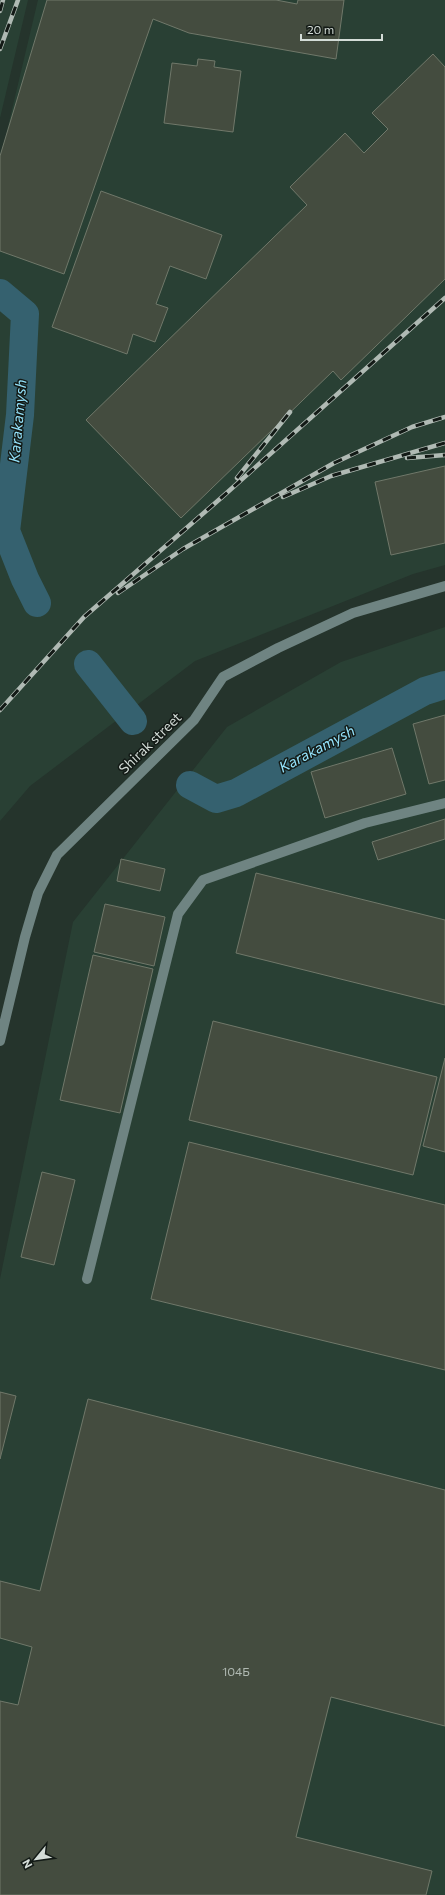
<svg xmlns="http://www.w3.org/2000/svg" width="445" height="1895" viewBox="0 0 445 1895" font-family="Commissioner,sans-serif">
<style>
.built{fill:#294034}
.lines{fill:none;stroke-linecap:round;stroke-linejoin:round}
.canal{stroke:#35616f;stroke-width:28}
.building{fill:#444c3f;stroke:#70786a}
.minor{stroke:#6f8482;stroke-width:10}
.rail-casing{stroke:#b0bab4;stroke-width:4.5}
.rail{stroke:#131a16;stroke-width:3;stroke-dasharray:9;stroke-linecap:butt}
.labels{text-anchor:middle;stroke-width:3;stroke-linejoin:round;paint-order:stroke}
.number-label{font-size:12px;fill:#afb8b1}
.street-label{font-size:14px;fill:#d3dcd7;stroke:#131a16}
.water-label{font-size:15px;font-style:italic;fill:#94e2fb;stroke:#131a16}
</style>
<rect width="100%" height="100%" fill="#25342c"/>
<path class="built" d="M 0,0 L 28,0 L 0,118 Z
M 38,0 L 445,0 L 445,565 L 413,574 L 195,661 L 30,786 L 0,821 L 0,160 Z
M 445,627 L 445,1895 L 0,1895 L 0,1279 L 73,922 L 227,727 L 341,662 Z"/>
<g class="lines">
<path class="canal" d="M 0,293 L 25,314 L 20,415 L 6,531 L 25,579 L 37,603
M 88,664 L 133,721
M 190,785 L 216,799 L 236,793 L 425,691 L 445,685"/>
</g>
<path class="building" d="M 47,0 L 276,0 L 297,4 L 298,0 L 344,0 L 336,59 L 189,33 L 153,19 L 64,274 L 0,251 L 0,156 Z
M 433,54 L 445,67 L 445,279 L 341,380 L 333,371 L 181,518 L 86,420 L 307,205 L 290,187 L 345,133 L 364,153 L 388,129 L 372,113 Z
M 198,59 L 215,61 L 214,67 L 241,71 L 233,132 L 164,123 L 172,63 L 197,66 Z
M 101,191 L 222,235 L 206,279 L 170,266 L 156,304 L 168,308 L 155,342 L 133,334 L 127,354 L 52,327 Z
M 445,466 L 445,543 L 391,555 L 375,482 Z
M 445,715 L 445,780 L 429,784 L 413,724 Z
M 392,748 L 406,794 L 325,818 L 311,772 Z
M 445,819 L 445,839 L 378,860 L 372,842 Z
M 121,859 L 165,869 L 160,891 L 117,881 Z
M 256,873 L 445,920 L 445,1005 L 236,953 Z
M 105,904 L 165,917 L 154,966 L 94,952 Z
M 93,955 L 153,969 L 120,1113 L 60,1100 Z
M 213,1021 L 437,1077 L 413,1175 L 189,1120 Z
M 445,1058 L 445,1152 L 423,1146 Z
M 189,1142 L 445,1205 L 445,1370 L 151,1299 Z
M 42,1172 L 75,1180 L 54,1265 L 21,1257 Z
M 0,1392 L 16,1396 L 0,1459 Z
M 88,1399 L 445,1490 L 445,1726 L 331,1697 L 296,1837 L 432,1871 L 426,1895 L 0,1895 L 0,1701 L 18,1705 L 32,1647 L 0,1638 L 0,1581 L 40,1591 Z"/>
<g class="lines">
<path class="minor" d="M 0,1041 L 25,937 L 38,893 L 57,855 L 194,720 L 223,677 L 278,648 L 353,613 L 445,586
M 87,1279 L 178,914 L 203,880 L 365,823 L 445,803"/>
<g class="rail-casing">
<path id="rail" d="M 0,11 L 3,0
M 0,49 L 18,0
M 407,458 L 445,455
M 237,478 L 290,412
M 283,497 L 331,476 L 445,443
M 118,593 L 183,549 L 334,463 L 412,427 L 445,417
M 0,710 L 84,617 L 221,498 L 445,298"/>
</g>
<use href="#rail" class="rail"/>
</g>
<g class="labels">
<g class="number-label">
<text x="236" y="1676">104Б</text>
</g>
<g class="street-label">
<text transform="translate(150 743) rotate(-44)" y="5">Shirak street</text>
</g>
<g class="water-label">
<text transform="translate(18 421) rotate(-85)" y="5">Karakamysh</text>
<text transform="translate(317 749) rotate(-28)" y="5">Karakamysh</text>
</g>
</g>
<g transform="translate(36 1859) rotate(241)" stroke="#131a16" stroke-width="3" paint-order="stroke">
<path d="M0-3L7 15L0 10L-7 15Z" fill="#d3dcd7"/>
<text y="-6" font-size="11" font-weight="bold" text-anchor="middle" fill="#d3dcd7">N</text>
</g>
<path d="M301 34v6h81v-6" fill="none" stroke="#d3dcd7" stroke-width="2"/>
<text x="307" y="34" font-size="12" fill="#d3dcd7" stroke="#131a16" stroke-width="3" paint-order="stroke">20 m</text>
</svg>
